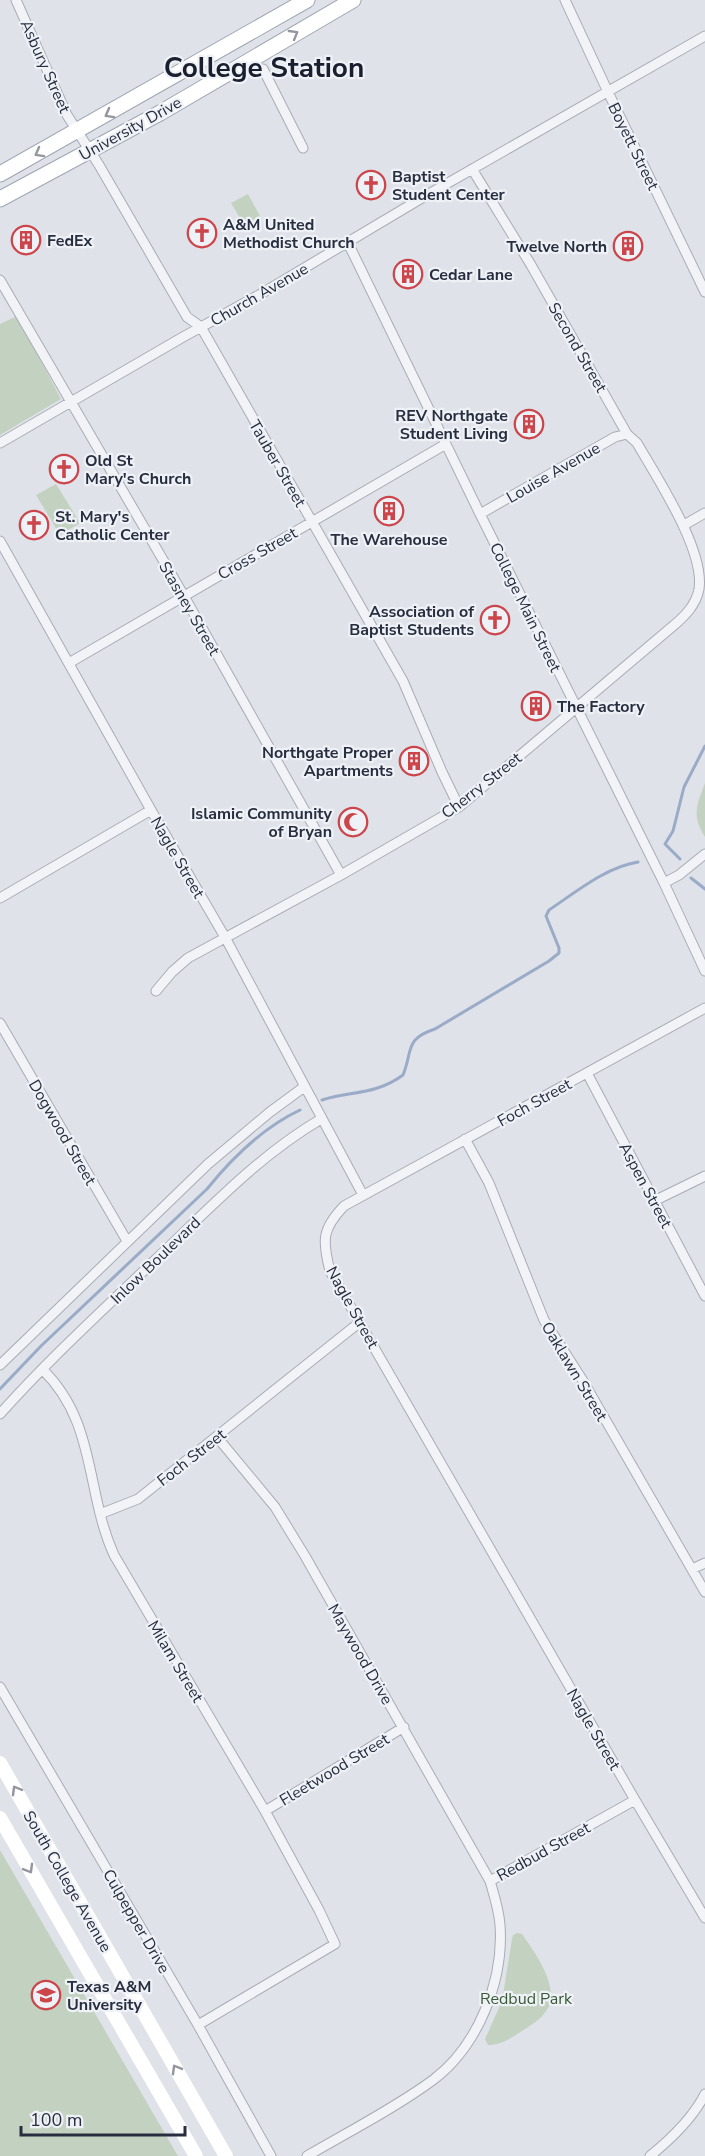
<svg xmlns="http://www.w3.org/2000/svg" width="705" height="2156" viewBox="0 0 705 2156" font-family="'Nunito Sans',sans-serif">
<style>
.green{fill:#c3d2c0}
.lines{fill:none;stroke-linecap:round;stroke-linejoin:round}
.stream{stroke:#9aabc8;stroke-width:3}
.street-casing{stroke:#a8acb5;stroke-width:11}
.primary-casing{stroke:#9ea5b4;stroke-width:17}
.street{stroke:#f2f3f6;stroke-width:9}
.secondary{stroke:#fff;stroke-width:14}
.primary{stroke:#fff;stroke-width:15}
.oneway{stroke:#94969f}
.labels{text-anchor:middle;stroke-width:4.5;stroke-linejoin:round;paint-order:stroke}
.street-label{font-size:16px;fill:#282e3f;stroke:#eef1f6}
.poi-label{font-size:16px;font-weight:bold;fill:#282e3f;stroke:#eef1f6;text-anchor:start}
.park-label{font-size:16px;fill:#395a36;stroke:#eef1f6}
.town-label{font-size:28px;font-weight:bold;fill:#1a1f30;stroke:#eef1f6}
</style>
<rect width="100%" height="100%" fill="#dfe2e8"/>
<path class="green" d="M 248,194 L 260,216 L 244,225 L 231,203 Z
M 17,316 L 61,399 L 0,435 L 0,324 Z
M 56,484 L 80,523 L 60,535 L 36,495 Z
M 705,783 L 705,837 C 691,815 697,805 705,783 Z
M 0,1850 L 178,2156 L 0,2156 Z
M 517,1933 L 522,1934 C 534,1951 558,1984 549,2006 C 544,2017 532,2025 522,2031 C 511,2038 501,2045 488,2045 L 485,2039 L 502,2001 L 512,1939 L 513,1935 Z"/>
<g class="lines">
<path class="stream" d="M 680,859 L 665,844 L 673,831 L 684,787 L 705,746
M 691,878 L 705,889
M 322,1100 C 351,1091 376,1095 403,1075 C 413,1051 404,1039 435,1029 L 549,961 L 559,953 L 559,948 L 546,916 L 549,910 C 576,892 606,867 638,862
M 0,1389 L 41,1346 L 207,1189 C 232,1158 264,1127 300,1110"/>
<g class="street-casing">
<path id="street" d="M 16,0 L 67,115 L 99,165 L 187,317 L 201,327 L 403,681 L 442,772 L 459,807
M 565,0 L 608,92 L 705,292
M 263,69 L 303,148
M 348,243 L 480,514 L 664,883 L 705,971
M 0,280 L 184,596 L 341,875
M 0,443 L 183,337 L 259,295 L 427,195 L 705,36
M 480,514 L 615,437 L 627,434
M 684,525 L 705,513
M 0,541 L 151,810 L 226,939 L 363,1195
M 69,663 L 446,444
M 664,883 L 679,875 L 705,854
M 0,898 L 151,810
M 156,991 L 172,972 L 188,958 L 341,875 L 459,807 L 673,626 C 685,616 696,605 699,589 C 705,550 657,478 637,443 L 627,434 L 531,265 L 472,169
M 705,1008 L 344,1206 C 322,1229 322,1240 330,1271 L 635,1800 L 705,1918
M 0,1023 L 127,1241
M 587,1073 L 705,1296
M 465,1139 L 489,1183 L 544,1320 L 583,1381 L 705,1592
M 654,1201 L 705,1176
M 0,1365 L 208,1164 L 270,1112 L 304,1087
M 42,1369 C 97,1422 85,1491 114,1555 L 265,1811 L 319,1910 L 335,1944 L 198,2025
M 0,1414 C 48,1360 103,1310 155,1260 C 208,1210 258,1156 321,1119
M 217,1437 L 275,1507 L 305,1556 L 490,1881 C 494,1895 499,1910 500,1925 C 504,1981 478,2046 433,2080 C 395,2108 348,2132 307,2156
M 100,1514 L 138,1499 L 360,1322
M 692,1569 L 705,1563
M 0,1687 L 198,2025 L 271,2156
M 265,1811 L 404,1727
M 490,1881 L 635,1800
M 650,2156 C 671,2139 693,2118 705,2094"/>
</g>
<g class="primary-casing">
<path id="primary" d="M 0,174 L 307,0
M 0,199 L 160,113 L 353,0"/>
</g>
<use href="#street" class="street"/>
<path class="secondary" d="M 0,1763 L 226,2156
M 0,1818 L 196,2156"/>
<use href="#primary" class="primary"/>
</g>
<defs><path id="oneway-chevron" d="M-2-3.5L2.5 0L-2 3.5" fill="none" stroke-width="1.6" stroke-linecap="round" stroke-linejoin="round" transform="scale(1.5)"/></defs>
<g class="oneway">
<use href="#oneway-chevron" transform="translate(294 34) rotate(-30)"/>
<use href="#oneway-chevron" transform="translate(109 114) rotate(151)"/>
<use href="#oneway-chevron" transform="translate(39 153) rotate(151)"/>
<use href="#oneway-chevron" transform="translate(16 1790) rotate(-120)"/>
<use href="#oneway-chevron" transform="translate(29 1869) rotate(60)"/>
<use href="#oneway-chevron" transform="translate(176 2069) rotate(-120)"/>
</g>
<defs>
<g id="church-ring" transform="scale(1.5)"><circle r="9.5" fill="#eef1f6" stroke="#cc454b" stroke-width="1.5"/><path d="M-1.2-6h2.4v3.5h3.3v2.4h-3.3V6h-2.4V-.1h-3.3v-2.4h3.3Z" fill="#cc454b"/></g>
<g id="building-ring" transform="scale(1.5)"><circle r="9.5" fill="#eef1f6" stroke="#cc454b" stroke-width="1.5"/><path d="M-4-6H4V6H1V3H-1V6H-4ZM-2.5-4.3h1.7v1.8h-1.7ZM.8-4.3h1.7v1.8H.8ZM-2.5-1h1.7V.8h-1.7ZM.8-1h1.7V.8H.8Z" fill="#cc454b"/></g>
<g id="mosque-ring" transform="scale(1.5)"><circle r="9.5" fill="#eef1f6" stroke="#cc454b" stroke-width="1.5"/><path d="M3.5-4.9A6 6 0 1 0 3.5 4.9A5 5 0 1 1 3.5-4.9Z" fill="#cc454b"/></g>
<g id="university-ring" transform="scale(1.5)"><circle r="9.5" fill="#eef1f6" stroke="#cc454b" stroke-width="1.5"/><path d="M0-5L7-2L0 1L-7-2ZM-4 1L0 2.5L4 1V4Q0 6-4 4Z" fill="#cc454b"/></g>
</defs>
<g fill-rule="evenodd">
<use href="#church-ring" x="371" y="185"/>
<use href="#church-ring" x="202" y="233"/>
<use href="#building-ring" x="26" y="240"/>
<use href="#building-ring" x="628" y="246"/>
<use href="#building-ring" x="408" y="274"/>
<use href="#building-ring" x="529" y="424"/>
<use href="#church-ring" x="64" y="469"/>
<use href="#building-ring" x="389" y="511"/>
<use href="#church-ring" x="34" y="525"/>
<use href="#church-ring" x="495" y="620"/>
<use href="#building-ring" x="536" y="706"/>
<use href="#building-ring" x="414" y="761"/>
<use href="#mosque-ring" x="353" y="822"/>
<use href="#university-ring" x="46" y="1995"/>
</g>
<g class="labels">
<g class="street-label">
<text transform="translate(46 66) rotate(66)" y="6">Asbury Street</text>
<text transform="translate(130 128) rotate(-29)" y="6">University Drive</text>
<text transform="translate(634 146) rotate(64)" y="6">Boyett Street</text>
<text transform="translate(259 294) rotate(-30)" y="6">Church Avenue</text>
<text transform="translate(578 347) rotate(60)" y="6">Second Street</text>
<text transform="translate(278 463) rotate(60)" y="6">Tauber Street</text>
<text transform="translate(553 472) rotate(-30)" y="6">Louise Avenue</text>
<text transform="translate(257 553) rotate(-30)" y="6">Cross Street</text>
<text transform="translate(526 607) rotate(64)" y="6">College Main Street</text>
<text transform="translate(190 608) rotate(60)" y="6">Stasney Street</text>
<text transform="translate(481 785) rotate(-38)" y="6">Cherry Street</text>
<text transform="translate(178 857) rotate(60)" y="6">Nagle Street</text>
<text transform="translate(534 1102) rotate(-29)" y="6">Foch Street</text>
<text transform="translate(63 1132) rotate(60)" y="6">Dogwood Street</text>
<text transform="translate(646 1185) rotate(62)" y="6">Aspen Street</text>
<text transform="translate(155 1260) rotate(-44)" y="6">Inlow Boulevard</text>
<text transform="translate(353 1307) rotate(61)" y="6">Nagle Street</text>
<text transform="translate(575 1371) rotate(59)" y="6">Oaklawn Street</text>
<text transform="translate(191 1457) rotate(-38)" y="6">Foch Street</text>
<text transform="translate(361 1654) rotate(60)" y="6">Maywood Drive</text>
<text transform="translate(176 1661) rotate(59)" y="6">Milam Street</text>
<text transform="translate(594 1729) rotate(60)" y="6">Nagle Street</text>
<text transform="translate(334 1769) rotate(-31)" y="6">Fleetwood Street</text>
<text transform="translate(543 1851) rotate(-29)" y="6">Redbud Street</text>
<text transform="translate(68 1881) rotate(60)" y="6">South College Avenue</text>
<text transform="translate(137 1921) rotate(60)" y="6">Culpepper Drive</text>
</g>
<g class="poi-label">
<text x="392" y="182">Baptist<tspan x="392" dy="18">Student Center</tspan></text>
<text x="223" y="230">A&amp;M United<tspan x="223" dy="18">Methodist Church</tspan></text>
<text x="47" y="246">FedEx</text>
<text x="607" y="252" text-anchor="end">Twelve North</text>
<text x="429" y="280">Cedar Lane</text>
<text x="508" y="421" text-anchor="end">REV Northgate<tspan x="508" dy="18">Student Living</tspan></text>
<text x="85" y="466">Old St<tspan x="85" dy="18">Mary's Church</tspan></text>
<text x="55" y="522">St. Mary's<tspan x="55" dy="18">Catholic Center</tspan></text>
<text x="389" y="545" text-anchor="middle">The Warehouse</text>
<text x="474" y="617" text-anchor="end">Association of<tspan x="474" dy="18">Baptist Students</tspan></text>
<text x="557" y="712">The Factory</text>
<text x="393" y="758" text-anchor="end">Northgate Proper<tspan x="393" dy="18">Apartments</tspan></text>
<text x="332" y="819" text-anchor="end">Islamic Community<tspan x="332" dy="18">of Bryan</tspan></text>
<text x="67" y="1992">Texas A&amp;M<tspan x="67" dy="18">University</tspan></text>
</g>
<g class="park-label">
<text x="526" y="2004">Redbud Park</text>
</g>
<g class="town-label">
<text x="264" y="77">College Station</text>
</g>
</g>
<path d="M21 2126v9h164v-9" fill="none" stroke="#282e3f" stroke-width="3"/>
<text x="30" y="2126" font-size="18" fill="#282e3f" stroke="#eef1f6" stroke-width="4.5" paint-order="stroke">100 m</text>
</svg>
